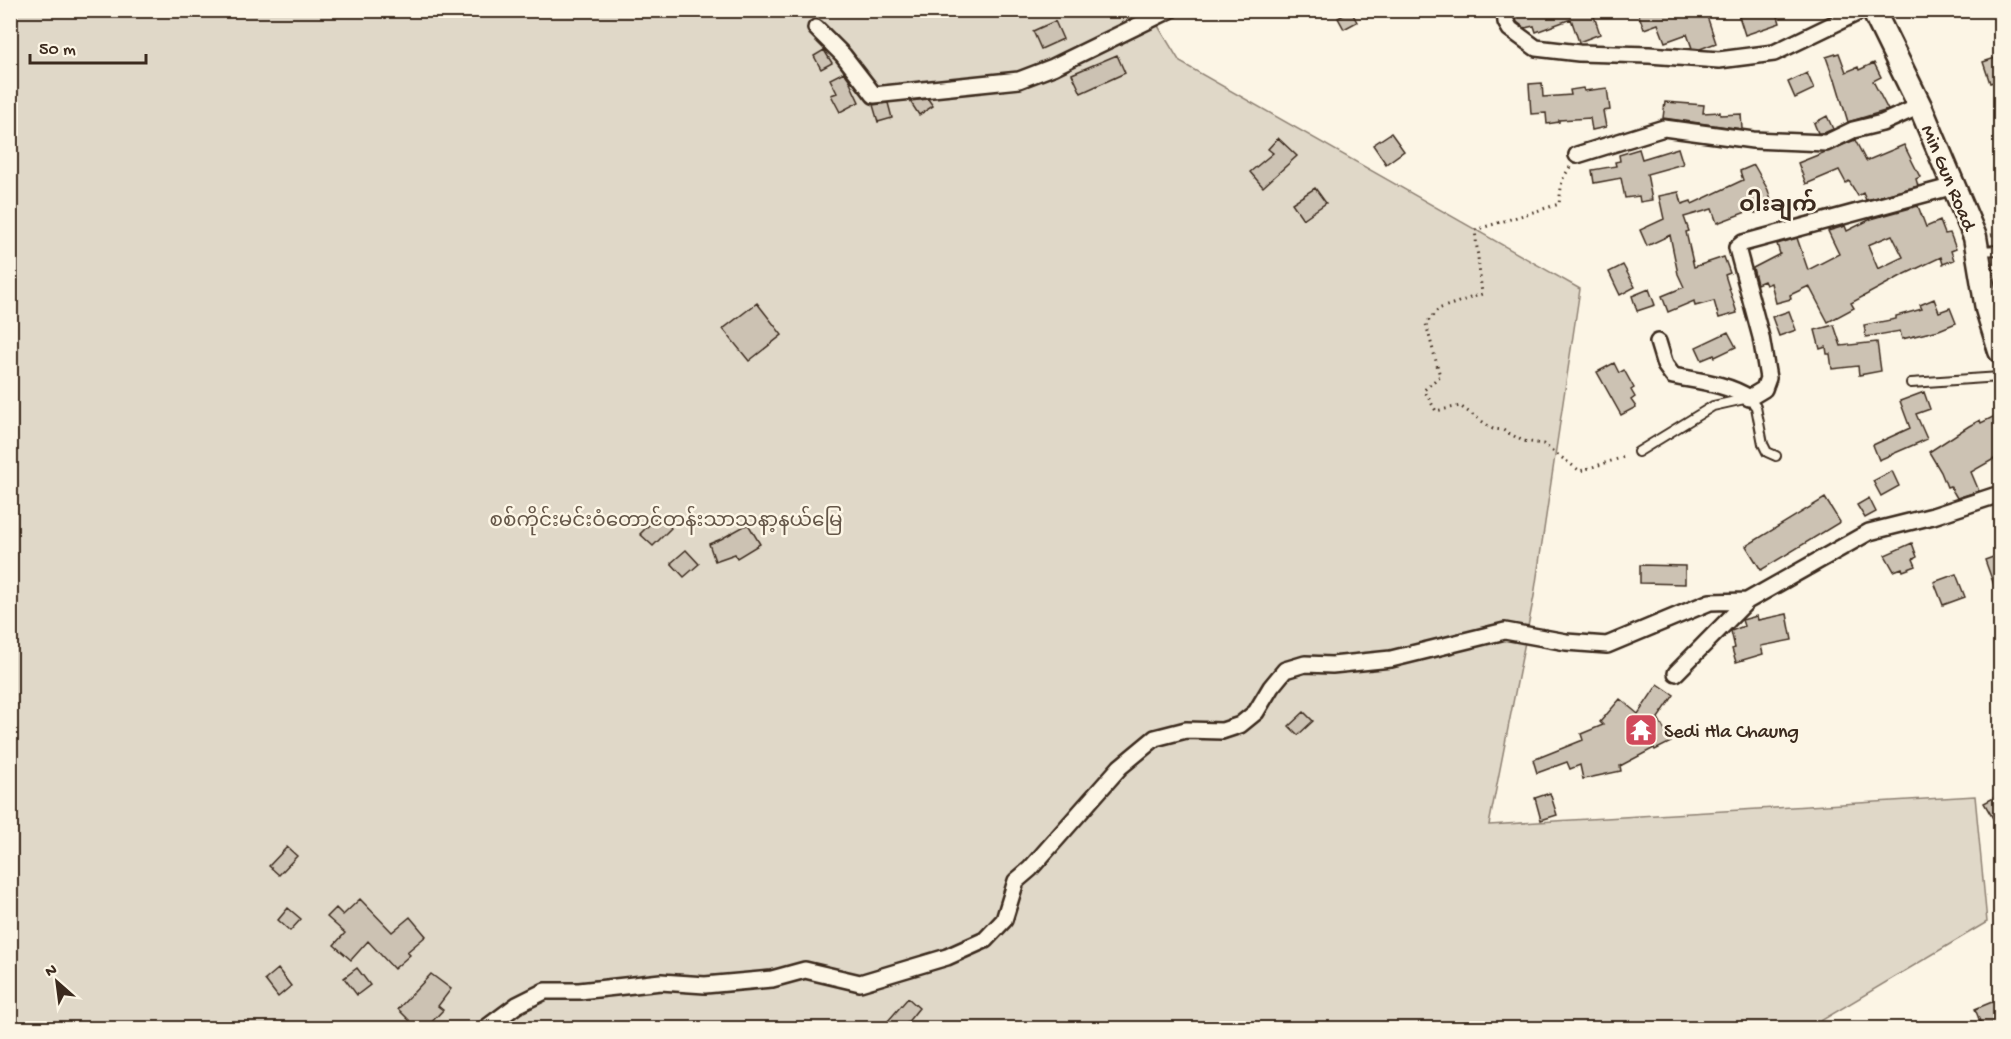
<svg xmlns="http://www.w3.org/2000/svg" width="2011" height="1039" viewBox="0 0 2011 1039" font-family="'Gochi Hand','Noto Sans Myanmar',sans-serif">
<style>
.green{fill:#e0d8c8;stroke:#8e8173;stroke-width:1.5}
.building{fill:#ccc2b3;stroke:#3b2a1e;stroke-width:1.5;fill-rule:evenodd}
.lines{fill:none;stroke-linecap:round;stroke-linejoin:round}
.lane-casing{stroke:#3b2a1e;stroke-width:12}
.street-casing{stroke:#3b2a1e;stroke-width:20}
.secondary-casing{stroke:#3b2a1e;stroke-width:27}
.path{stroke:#3b2a1e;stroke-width:3;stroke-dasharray:1.5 4.5;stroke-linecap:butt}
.lane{stroke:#fcf5e5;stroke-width:8}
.street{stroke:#fcf5e5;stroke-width:15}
.secondary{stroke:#fcf5e5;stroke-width:22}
.labels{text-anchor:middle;stroke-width:5;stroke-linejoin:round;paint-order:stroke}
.street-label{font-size:20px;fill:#3b2a1e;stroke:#fcf5e5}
.park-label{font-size:20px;fill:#645648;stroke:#fcf5e5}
.poi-label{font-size:20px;fill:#3b2a1e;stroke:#fcf5e5;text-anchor:start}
.quarter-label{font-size:22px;font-weight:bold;fill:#3b2a1e;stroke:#fcf5e5}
</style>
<rect width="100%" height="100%" fill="#fcf5e5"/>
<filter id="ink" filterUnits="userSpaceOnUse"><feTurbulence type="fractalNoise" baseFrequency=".0167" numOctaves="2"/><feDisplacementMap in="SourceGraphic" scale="12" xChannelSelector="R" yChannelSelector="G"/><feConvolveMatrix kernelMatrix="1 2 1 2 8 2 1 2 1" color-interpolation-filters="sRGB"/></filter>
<g filter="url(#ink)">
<path class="green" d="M 10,11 L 1149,11 L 1180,62 L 1580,289 L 1534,596 L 1489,825 L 1975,796 L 1987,922 L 1809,1028 L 11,1028 Z"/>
<path class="building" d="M 1531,10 L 1592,10 L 1600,34 L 1579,42 L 1571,19 L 1536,32 L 1534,26 L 1525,28 L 1517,22 L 1515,15 Z
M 1637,10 L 1705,10 L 1716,43 L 1700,49 L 1692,48 L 1687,34 L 1665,42 L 1658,24 L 1644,29 Z
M 1737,10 L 1776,10 L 1780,23 L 1745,35 Z
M 1351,11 L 1357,22 L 1344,29 L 1338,18 Z
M 1055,21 L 1063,39 L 1041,49 L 1033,31 Z
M 824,50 L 832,63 L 821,69 L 814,56 Z
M 1839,53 L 1846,72 L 1858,67 L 1859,70 L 1874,63 L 1881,77 L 1873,81 L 1888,110 L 1848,122 L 1835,79 L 1834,80 L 1826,57 Z
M 1117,55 L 1125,73 L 1081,93 L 1072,74 Z
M 2001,56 L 2001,80 L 1990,83 L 1983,62 Z
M 844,72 L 851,82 L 850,83 L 859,102 L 840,112 L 831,95 L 837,93 L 830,79 Z
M 1807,73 L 1814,89 L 1795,98 L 1788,82 Z
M 1542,83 L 1543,97 L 1571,95 L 1570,90 L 1583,88 L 1584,91 L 1607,88 L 1610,110 L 1603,111 L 1606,127 L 1592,130 L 1590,118 L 1559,120 L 1559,122 L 1547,124 L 1546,113 L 1531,114 L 1529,84 Z
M 928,99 L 933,106 L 919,115 L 910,101 Z
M 1665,102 L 1704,105 L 1703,113 L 1720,112 L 1720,115 L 1741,114 L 1742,129 L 1663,118 Z
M 888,103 L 892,118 L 878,122 L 873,105 Z
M 1827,116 L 1833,129 L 1824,133 L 1818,133 L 1814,123 Z
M 1391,133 L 1404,151 L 1386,164 L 1373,145 Z
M 1278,138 L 1297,156 L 1263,187 L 1250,172 L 1273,153 L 1268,149 Z
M 1855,140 L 1866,161 L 1904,145 L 1920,177 L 1916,179 L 1918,186 L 1866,200 L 1863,193 L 1858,196 L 1849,181 L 1846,183 L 1839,170 L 1806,184 L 1798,163 Z
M 1678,148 L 1683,164 L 1647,174 L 1652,200 L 1640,202 L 1639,196 L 1625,198 L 1621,178 L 1594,183 L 1592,170 L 1616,166 L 1615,162 L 1620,161 L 1619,155 L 1639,149 L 1642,159 Z
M 1754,165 L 1768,190 L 1773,208 L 1755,213 L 1754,209 L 1717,223 L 1712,209 L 1684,217 L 1689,231 L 1686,232 L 1694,267 L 1724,257 L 1730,273 L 1725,275 L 1737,313 L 1719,318 L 1714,301 L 1695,306 L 1694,301 L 1668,312 L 1662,296 L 1684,287 L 1678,274 L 1670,235 L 1647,246 L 1640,230 L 1664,219 L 1659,196 L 1679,192 L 1682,204 L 1691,201 L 1692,204 L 1743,180 L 1740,171 Z
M 1315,188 L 1326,203 L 1303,219 L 1292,203 Z
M 1918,206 L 1926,227 L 1940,221 L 1945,234 L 1950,233 L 1956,249 L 1951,251 L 1954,260 L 1943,264 L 1941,257 L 1901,276 L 1851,303 L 1854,308 L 1828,322 L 1809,286 L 1790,295 L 1791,299 L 1776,303 L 1771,283 L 1766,285 L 1764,281 L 1757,284 L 1753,268 L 1780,254 L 1777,244 L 1797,238 L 1808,270 L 1839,254 L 1828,231 L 1845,226 L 1847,231 L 1871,219 ZM 1892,235 L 1903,257 L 1878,269 L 1868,245 Z
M 1623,265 L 1635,287 L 1620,295 L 1609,272 Z
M 1649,289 L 1655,305 L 1637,311 L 1632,296 Z
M 1934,299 L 1939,312 L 1950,308 L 1956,323 L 1939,330 L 1902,339 L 1900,331 L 1866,337 L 1864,325 L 1896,319 L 1896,316 L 1922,309 L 1920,305 Z
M 757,303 L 782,335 L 749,361 L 723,329 Z
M 1789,311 L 1796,330 L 1779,336 L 1772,317 Z
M 1834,325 L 1841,346 L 1877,342 L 1881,371 L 1859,375 L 1858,366 L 1832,369 L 1830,354 L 1827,354 L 1826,347 L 1820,349 L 1815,330 Z
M 1728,332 L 1736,347 L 1715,357 L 1714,355 L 1702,360 L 1696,347 Z
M 1614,363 L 1619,373 L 1624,370 L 1634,388 L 1631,390 L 1635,397 L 1631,400 L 1636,407 L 1621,415 L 1597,372 Z
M 1924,392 L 1930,409 L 1916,414 L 1927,439 L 1879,460 L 1873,445 L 1910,428 L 1900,401 Z
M 2001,413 L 2001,455 L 1971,472 L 1979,491 L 1957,498 L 1950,486 L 1947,487 L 1941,472 L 1929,452 L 1969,426 L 1980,420 L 1981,423 Z
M 1892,471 L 1899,486 L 1881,496 L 1873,481 Z
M 1825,498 L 1840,522 L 1761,570 L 1746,546 Z
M 1869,498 L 1876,512 L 1865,518 L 1857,505 Z
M 658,516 L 671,528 L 653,546 L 640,534 Z
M 748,524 L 760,544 L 737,558 L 735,554 L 715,561 L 709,544 L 721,539 Z
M 1912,543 L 1917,557 L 1913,559 L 1916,566 L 1903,571 L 1902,568 L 1894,571 L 1885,555 Z
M 686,550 L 699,564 L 684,577 L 671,563 Z
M 2001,554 L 2001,598 L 1999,599 L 1985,560 Z
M 1640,565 L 1685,566 L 1685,584 L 1640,583 Z
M 1956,574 L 1965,597 L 1943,605 L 1934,582 Z
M 1787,614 L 1792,640 L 1761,646 L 1763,654 L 1736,662 L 1732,649 L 1735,648 L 1731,631 L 1744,626 L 1742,620 L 1757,616 L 1758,620 Z
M 1658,684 L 1674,695 L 1658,718 L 1671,742 L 1655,750 L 1654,748 L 1620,766 L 1621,771 L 1583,779 L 1580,765 L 1570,769 L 1567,762 L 1537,773 L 1533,760 L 1583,740 L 1581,734 L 1603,725 L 1600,722 L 1620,699 L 1638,714 Z
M 1304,712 L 1313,721 L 1298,735 L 1289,726 Z
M 1550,793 L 1557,815 L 1541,820 L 1535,798 Z
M 2001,794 L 2001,832 L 1984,803 Z
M 287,847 L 297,856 L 279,875 L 269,866 Z
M 360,899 L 392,932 L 410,917 L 426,936 L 407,952 L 410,955 L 394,969 L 368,941 L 351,960 L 334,945 L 345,933 L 327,917 L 336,908 L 343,915 Z
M 288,908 L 301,919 L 290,931 L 278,920 Z
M 357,968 L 370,985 L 357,995 L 344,978 Z
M 278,969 L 291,986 L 278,997 L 265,980 Z
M 431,974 L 451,989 L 438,1006 L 443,1010 L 425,1029 L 418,1029 L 398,1009 Z
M 908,998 L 919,1008 L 902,1029 L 881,1029 Z
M 1997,1000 L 2001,1007 L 2001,1023 L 1983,1029 L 1975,1009 Z"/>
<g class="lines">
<g class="lane-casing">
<path id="lane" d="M 1979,251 L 2000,250
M 1911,383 L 2000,377
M 1638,452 L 1713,406 L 1749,398 L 1756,407 L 1763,444 L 1767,452 L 1776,456"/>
</g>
<g class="street-casing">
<path id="street" d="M 1505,10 L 1506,22 L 1510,29 L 1536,48 L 1579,53 L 1649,55 L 1719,60 L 1774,53 L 1863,10
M 816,28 L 843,55 L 874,95 L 1019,80 L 1053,67 L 1170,10
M 1577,155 L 1664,128 L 1753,140 L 1826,143 L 1853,130 L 1882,123 L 1920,106
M 1658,342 L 1665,365 L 1673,376 C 1698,381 1728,384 1749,398 L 1764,389 L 1768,378 L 1761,337 L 1737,248 L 1743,243 L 1954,186
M 1676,673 L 1747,601
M 486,1028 L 517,1005 L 545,991 L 579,991 L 661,982 L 705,985 L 772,979 L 805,970 L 860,983 L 947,957 L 985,940 L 1004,920 L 1016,881 L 1030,869 L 1120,767 L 1155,738 L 1186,730 L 1222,731 L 1240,725 L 1256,712 L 1271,687 L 1285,670 L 1305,664 L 1332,665 L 1391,659 L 1505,631 L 1566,642 L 1607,645 L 1710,602 L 1747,601 L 1869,532 L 1933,516 L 2000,494"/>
</g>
<g class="secondary-casing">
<path id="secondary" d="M 1873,10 L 1920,106 L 1975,237 L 1987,309 L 2000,351"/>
</g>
<path class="path" d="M 1570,167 L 1562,180 L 1559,204 L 1475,230 L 1482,294 L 1438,309 L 1426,324 L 1440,376 L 1424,390 L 1436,411 L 1460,406 L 1493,429 L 1503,430 L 1523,441 L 1543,444 L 1580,471 L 1627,456
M 1991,235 L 2000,233"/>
<use href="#lane" class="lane"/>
<use href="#street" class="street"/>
<use href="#secondary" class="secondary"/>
</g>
</g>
<defs>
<g id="temple-square" transform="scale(1.725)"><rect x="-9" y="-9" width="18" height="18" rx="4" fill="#d1495b" stroke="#fcf5e5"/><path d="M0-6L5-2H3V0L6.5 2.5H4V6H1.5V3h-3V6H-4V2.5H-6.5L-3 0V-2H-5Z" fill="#fff"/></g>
</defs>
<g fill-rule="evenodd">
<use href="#temple-square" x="1641" y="730"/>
</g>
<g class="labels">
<g class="street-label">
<text transform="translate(1950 177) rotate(67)" y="7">Min Gun Road</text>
</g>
<g class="park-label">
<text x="666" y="526">စစ်ကိုင်းမင်းဝံတောင်တန်းသာသနာ့နယ်မြေ</text>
</g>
<g class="poi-label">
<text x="1664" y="737">Sedi Hla Chaung</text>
</g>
<g class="quarter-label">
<text x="1778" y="211">ဝါးချက်</text>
</g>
</g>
<rect width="2011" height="1039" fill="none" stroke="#fcf5e5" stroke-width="36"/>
<rect x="18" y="18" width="1975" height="1003" fill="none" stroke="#3b2a1e" stroke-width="2" filter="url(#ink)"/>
<g transform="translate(57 982) rotate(332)" stroke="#fcf5e5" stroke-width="4.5" paint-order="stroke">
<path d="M0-4.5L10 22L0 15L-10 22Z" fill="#3b2a1e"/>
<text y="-9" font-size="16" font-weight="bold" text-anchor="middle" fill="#3b2a1e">N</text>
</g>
<path d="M30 54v9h116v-9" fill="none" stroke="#3b2a1e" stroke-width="3"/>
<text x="39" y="54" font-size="18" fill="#3b2a1e" stroke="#fcf5e5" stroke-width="4.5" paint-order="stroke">50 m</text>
</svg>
